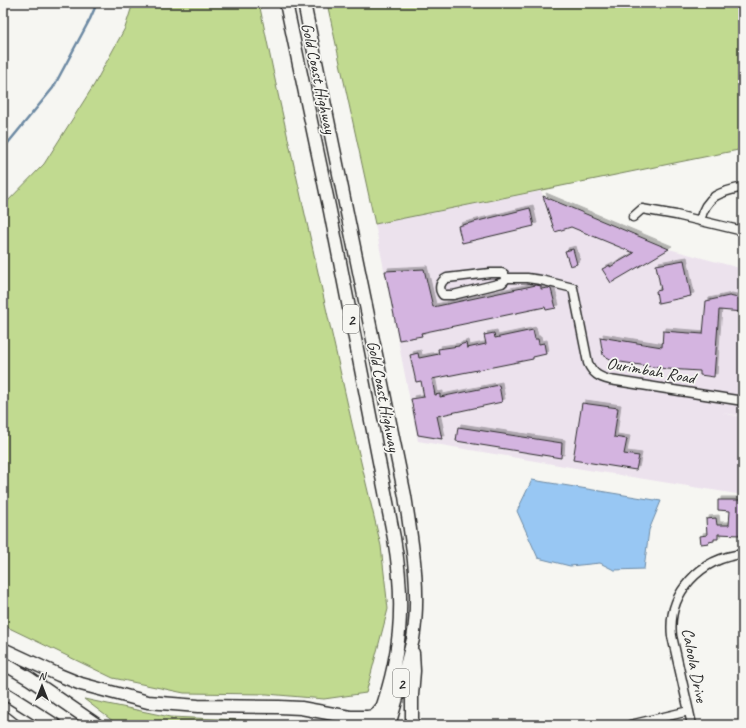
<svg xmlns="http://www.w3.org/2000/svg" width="746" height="728" viewBox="0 0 746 728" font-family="Caveat,sans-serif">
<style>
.built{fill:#ece2ed}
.green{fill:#c1da90;stroke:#76825e}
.water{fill:#98c7f3;stroke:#6c89a3}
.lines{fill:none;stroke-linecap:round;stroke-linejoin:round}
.stream{stroke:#6c89a3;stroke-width:2.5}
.building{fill:#d4b4e0;stroke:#2b2b2b;filter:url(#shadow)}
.minor-casing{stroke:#2b2b2b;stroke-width:11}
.highway-casing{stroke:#2b2b2b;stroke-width:15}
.minor{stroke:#f6f6f2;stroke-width:8}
.highway{stroke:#f6f6f2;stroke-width:12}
.labels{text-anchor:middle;stroke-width:3.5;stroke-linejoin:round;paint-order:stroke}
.shield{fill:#f6f6f2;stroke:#686867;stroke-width:1}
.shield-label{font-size:16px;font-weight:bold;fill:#2b2b2b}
.street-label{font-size:17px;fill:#2b2b2b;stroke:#f6f6f2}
</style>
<defs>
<filter id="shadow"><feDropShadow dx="3" dy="-3" stdDeviation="0" flood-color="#0004"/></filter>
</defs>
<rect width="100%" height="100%" fill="#f6f6f2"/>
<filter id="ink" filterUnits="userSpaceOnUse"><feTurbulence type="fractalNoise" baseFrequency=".025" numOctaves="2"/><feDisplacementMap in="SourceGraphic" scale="8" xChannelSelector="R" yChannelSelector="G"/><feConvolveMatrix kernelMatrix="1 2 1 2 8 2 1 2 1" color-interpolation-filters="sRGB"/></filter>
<g filter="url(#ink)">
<path class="built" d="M 541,191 L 543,196 L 669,249 L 743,269 L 743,416 L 721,413 L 743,417 L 743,495 L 570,467 L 418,441 L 375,224 Z"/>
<path class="green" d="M 133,3 L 259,3 L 278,94 L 355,437 L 381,546 L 388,609 L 366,693 L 324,699 L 267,694 L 184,693 L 113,678 L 3,625 L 3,206 L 44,164 L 94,85 L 125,28 Z
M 327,3 L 743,3 L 743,149 L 375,224 Z
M 84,699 L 170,717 L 286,722 L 297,725 L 118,725 Z"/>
<path class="water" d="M 532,480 L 661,501 L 649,530 L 644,569 L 614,570 L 600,563 L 570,566 L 538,558 L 517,511 Z"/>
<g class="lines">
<path class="stream" d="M 3,149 L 53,88 L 90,19 L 97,3"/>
</g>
<path class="building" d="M 543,196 L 669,249 L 611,283 L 602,269 L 610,265 L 610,267 L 634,253 L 571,227 L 555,232 Z
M 530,208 L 534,226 L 462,243 L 458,226 Z
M 573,249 L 577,264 L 570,266 L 565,251 Z
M 684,260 L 691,296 L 658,303 L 656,291 L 661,290 L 656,265 Z
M 424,269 L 433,307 L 536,285 L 541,286 L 541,289 L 548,288 L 551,289 L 556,308 L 546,310 L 545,307 L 421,333 L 422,336 L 399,340 L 385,271 Z
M 729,296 L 743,299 L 743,312 L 719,310 L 714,377 L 700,375 L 700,371 L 667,369 L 614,361 L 603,355 L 600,337 L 662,347 L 663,331 L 703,334 L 706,301 Z
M 533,330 L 535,339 L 538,339 L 539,344 L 544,343 L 546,354 L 533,357 L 533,359 L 432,379 L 435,395 L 440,394 L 440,397 L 499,385 L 502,402 L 437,416 L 442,439 L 418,435 L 411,399 L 424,397 L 421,381 L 416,382 L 410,355 L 418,353 L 419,358 L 439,354 L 438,349 L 459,346 L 459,345 L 466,343 L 467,348 L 486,344 L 484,335 L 494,333 L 495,338 Z
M 582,403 L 618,408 L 614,437 L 627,439 L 624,454 L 639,456 L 636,470 L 573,460 Z
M 458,427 L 562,443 L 561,458 L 456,441 Z
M 718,500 L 743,500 L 743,533 L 740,533 L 739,535 L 718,534 L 718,539 L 714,539 L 714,541 L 709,542 L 709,543 L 701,544 L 700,536 L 707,535 L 706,519 L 716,518 L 717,525 L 729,525 L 730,511 L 718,510 Z"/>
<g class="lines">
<g class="minor-casing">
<path id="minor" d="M 633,217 L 642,209 L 676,215 L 743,231
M 700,221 C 706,195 720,192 743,187
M 505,278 L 505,280 L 502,283 L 453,295 L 443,295 C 438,289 440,281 447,278 L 490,273 L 502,273 L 504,274 L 505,278 L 527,278 L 541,280 L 573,288 L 588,363 C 593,374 599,377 610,380 L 743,401
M 3,714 L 17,725
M 630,725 L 689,711
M 692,725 L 672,636 C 667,593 701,558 743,554"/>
</g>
<g class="highway-casing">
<path id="highway" d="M 286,3 L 330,211 L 394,538 C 406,607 401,659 376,725
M 304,3 L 405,496 C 412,543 421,591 413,639 C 410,652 406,665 403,678 C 398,693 394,709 389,725
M 3,649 L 59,675 L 81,684 L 148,702 L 198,706 L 279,707 L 301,708 L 350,717 L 368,717 L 373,716 L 378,712 L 383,706
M 3,663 L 30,679 L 97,725
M 3,692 L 55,725
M 412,725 L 412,695 L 414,671 L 413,653"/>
</g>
<use href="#minor" class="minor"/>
<use href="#highway" class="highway"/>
</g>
</g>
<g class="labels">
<g class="shield">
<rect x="343" y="305" width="16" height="28" rx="3"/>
<rect x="393" y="669" width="16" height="28" rx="3"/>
</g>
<g class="shield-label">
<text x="351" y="325">2</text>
<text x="401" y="689">2</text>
</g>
<g class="street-label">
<text transform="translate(319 78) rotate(78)" y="6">Gold Coast Highway</text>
<text transform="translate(651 370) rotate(10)" y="6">Ourimbah Road</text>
<text transform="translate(384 396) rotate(79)" y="6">Gold Coast Highway</text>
<text transform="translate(695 665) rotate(79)" y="6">Caloola Drive</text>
</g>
</g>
<rect width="746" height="728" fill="none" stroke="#f6f6f2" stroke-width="16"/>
<rect x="8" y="8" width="730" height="712" fill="none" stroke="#2b2b2b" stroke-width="1.5" filter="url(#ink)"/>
<g transform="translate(42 686)" stroke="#f6f6f2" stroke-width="3" paint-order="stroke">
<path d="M0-3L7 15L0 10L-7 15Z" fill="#2b2b2b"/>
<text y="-6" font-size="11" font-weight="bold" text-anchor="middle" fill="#2b2b2b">N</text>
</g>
</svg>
